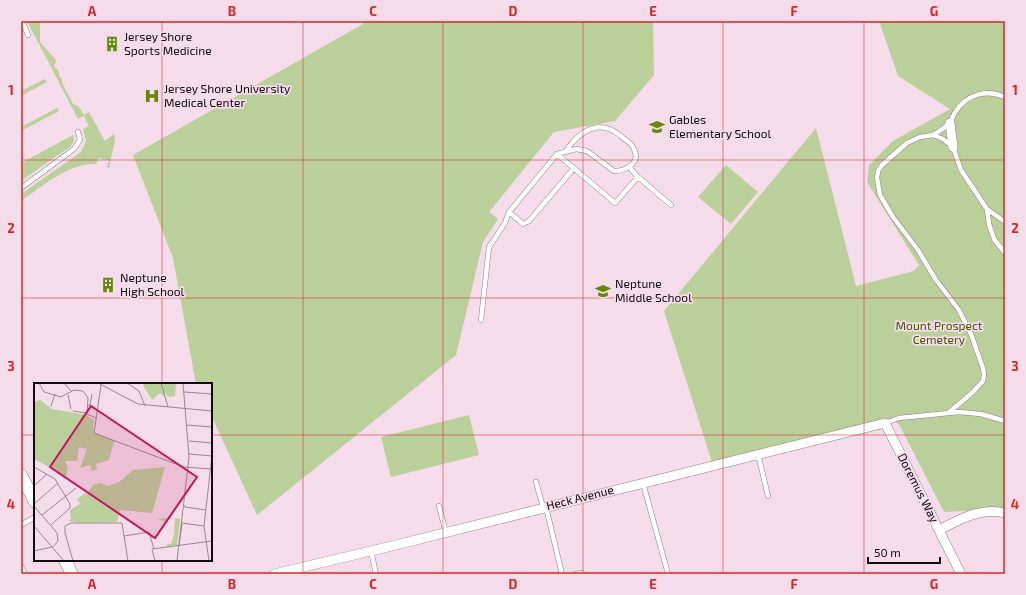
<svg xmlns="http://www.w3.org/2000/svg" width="1026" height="595" viewBox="0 0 1026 595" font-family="'Exo 2',sans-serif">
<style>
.green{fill:#bacf9a}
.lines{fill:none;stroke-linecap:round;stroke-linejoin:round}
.service-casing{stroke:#917c88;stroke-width:5.5}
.minor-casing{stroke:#917c88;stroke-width:10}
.tertiary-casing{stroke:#917c88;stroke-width:13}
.service{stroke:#fff;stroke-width:4.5}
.minor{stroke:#fff;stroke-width:9}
.tertiary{stroke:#fff;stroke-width:12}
.grid{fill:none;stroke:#d62828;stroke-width:1;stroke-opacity:0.55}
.labels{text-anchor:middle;stroke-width:3.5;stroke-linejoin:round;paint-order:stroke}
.poi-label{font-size:12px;fill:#110a0e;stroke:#f4dcea;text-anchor:start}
.park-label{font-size:12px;fill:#3e5501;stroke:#f4dcea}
.street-label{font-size:12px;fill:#110a0e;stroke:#f4dcea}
.inset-road{fill:none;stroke:#998892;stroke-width:1}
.view{fill:#c2185b;fill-opacity:0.15;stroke:#c2185b;stroke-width:2}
.inset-edge{fill:none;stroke:#110a0e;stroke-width:2}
.neatline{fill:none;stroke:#d62828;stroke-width:1.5}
.grid-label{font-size:13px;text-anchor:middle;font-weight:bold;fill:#d62828}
</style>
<rect width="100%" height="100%" fill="#f4dcea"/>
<path class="green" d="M 27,21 L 40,21 L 40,42 L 56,60 L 54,66 L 59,72 L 59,76 L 62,79 L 62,83 L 73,104 L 78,106 L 84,115 L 89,112 L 105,141 L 114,134 L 115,139 L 109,168 L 107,167 L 109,160 L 98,158 L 96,164 C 68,163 43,186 21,201 L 21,194 L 81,152 L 86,141 L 83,129 L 89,126 L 84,116 L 78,119 Z
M 362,21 L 653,21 L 654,75 L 615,121 L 554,132 L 489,212 L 498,219 L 483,242 L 456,355 L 257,515 L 211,415 L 211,384 L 196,384 L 173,258 L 133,155 L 363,24 Z
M 879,21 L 1005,21 L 1005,509 L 944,512 L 900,426 L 896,422 L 713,465 L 664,311 L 816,128 L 856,286 L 914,271 L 919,265 L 867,182 L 869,165 L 893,141 L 950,109 L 898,76 Z
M 45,79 L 47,82 L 21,96 L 21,91 Z
M 57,108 L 59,111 L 21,131 L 21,127 Z
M 73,135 L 74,141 L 71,146 L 21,181 L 21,163 Z
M 726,165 L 758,192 L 731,224 L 698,197 Z
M 469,415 L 479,455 L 391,477 L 381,437 Z"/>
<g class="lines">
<g class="service-casing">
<path id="service" d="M 22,21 L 28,35
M 933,135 C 938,132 947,127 950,122 C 953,119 953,114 956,111 C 967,94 987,89 1005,97
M 557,154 L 576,149 L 587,151 L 614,171 C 626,171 641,163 634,149 C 632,143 625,140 621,136 C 598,117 579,132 565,152
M 629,167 L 638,177 L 671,205
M 21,188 L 74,149 L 80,140 L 78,132
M 987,209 L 1005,222
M 509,212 L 523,224 L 529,221 L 574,168
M 481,320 L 489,247 L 505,223 L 509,212 L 557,154 L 615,203 L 638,177
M 948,413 L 972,393 L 983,381 L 984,374 L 983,368 L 971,334 L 959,310 L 936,280 L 918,250 L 893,217 L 880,195 L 877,178 L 878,171 L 882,165 L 907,143 L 920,137 L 933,135 L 943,139 L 953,147 L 961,170 L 987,209 L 989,224 L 994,239 L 1005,253
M 885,423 L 899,418 L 959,412 L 981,414 L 1005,421
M 758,454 L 768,496
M 536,482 L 543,507
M 643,483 L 668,574
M 439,506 L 446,533
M 546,507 L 562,574
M 21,525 L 35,517
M 371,551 L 376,574
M 21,566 L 25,574
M 576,574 L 582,573 L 582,574"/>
</g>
<g class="minor-casing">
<path id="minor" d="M 950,123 L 953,147
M 939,530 C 960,519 981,507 1005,513
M 274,574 L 396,545 L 885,423 L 961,574"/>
</g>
<g class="tertiary-casing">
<path id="tertiary" d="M 21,475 L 35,502
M 65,560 L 72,574"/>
</g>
<use href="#service" class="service"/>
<use href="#minor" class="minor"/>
<use href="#tertiary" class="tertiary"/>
</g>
<path class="grid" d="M 162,21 L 162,384M 303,21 L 303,574M 443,21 L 443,574M 583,21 L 583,574M 723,21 L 723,574M 864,21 L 864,574M 21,160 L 1005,160M 21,298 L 1005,298M 21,435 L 35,435M 211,435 L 1005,435M 162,560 L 162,574"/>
<defs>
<g id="building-bare" transform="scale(1.2)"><path d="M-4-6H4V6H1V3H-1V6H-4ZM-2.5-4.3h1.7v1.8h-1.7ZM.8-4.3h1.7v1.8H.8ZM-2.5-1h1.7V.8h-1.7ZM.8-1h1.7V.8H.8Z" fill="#658706" stroke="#f4dcea" stroke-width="2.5" paint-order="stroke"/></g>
<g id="hospital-bare" transform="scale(1.2)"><path d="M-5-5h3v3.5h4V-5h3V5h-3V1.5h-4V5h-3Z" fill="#658706" stroke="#f4dcea" stroke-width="2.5" paint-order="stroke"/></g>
<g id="school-bare" transform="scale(1.2)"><path d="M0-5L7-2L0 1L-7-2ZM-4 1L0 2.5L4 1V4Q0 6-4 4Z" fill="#658706" stroke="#f4dcea" stroke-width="2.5" paint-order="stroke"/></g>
</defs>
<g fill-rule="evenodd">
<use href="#building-bare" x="112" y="44"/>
<use href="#hospital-bare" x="152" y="96"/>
<use href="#school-bare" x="657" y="127"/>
<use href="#building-bare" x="108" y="285"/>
<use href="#school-bare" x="603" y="291"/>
</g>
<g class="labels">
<g class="poi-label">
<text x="124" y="41">Jersey Shore<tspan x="124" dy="14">Sports Medicine</tspan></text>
<text x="164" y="93">Jersey Shore University<tspan x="164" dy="14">Medical Center</tspan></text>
<text x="669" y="124">Gables<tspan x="669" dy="14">Elementary School</tspan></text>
<text x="120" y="282">Neptune<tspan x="120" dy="14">High School</tspan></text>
<text x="615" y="288">Neptune<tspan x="615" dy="14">Middle School</tspan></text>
</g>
<g class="park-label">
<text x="939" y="330">Mount Prospect<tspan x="939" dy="14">Cemetery</tspan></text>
</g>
<g class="street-label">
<text transform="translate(918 488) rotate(63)" y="4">Doremus Way</text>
<text transform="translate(580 498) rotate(-14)" y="4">Heck Avenue</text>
</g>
</g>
<g transform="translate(34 383)">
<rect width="178" height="178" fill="#f4dcea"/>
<path d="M 111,0 L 142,0 L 141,13 L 134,14 L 131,9 L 131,14 L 126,10 L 118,17 L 109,2 ZM 6,17 L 18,26 L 52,32 L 60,37 L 59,49 L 80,58 L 75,77 L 62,81 L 63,86 L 58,88 L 56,82 L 46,85 L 53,66 L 45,64 L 43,78 L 31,78 L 34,85 L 31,96 L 21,87 L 0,76 L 0,19 ZM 131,84 L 118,130 L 86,127 L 83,139 L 50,140 L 34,138 L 37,136 L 36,127 L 46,121 L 43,116 L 55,108 L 59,102 L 66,100 L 74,103 L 85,99 L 99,87 ZM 133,135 L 146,136 L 143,162 L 133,164 L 133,161 L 137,161 L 140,152 L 141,136 L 134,136 L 133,139 L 123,136 Z" fill="#bacf9a"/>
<path class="inset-road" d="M 5,0 L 10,9 L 27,14 L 40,7 L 49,8 L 54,15 L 53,31 L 62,35M 30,0 L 38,9M 64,0 L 104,21 L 178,28M 93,0 L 105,8 L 111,23M 127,0 L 134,24M 67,2 L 60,50 L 150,84 L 178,86M 150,9 L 178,11M 34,12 L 37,26M 17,23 L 21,11M 53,23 L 56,22 L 58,11M 39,28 L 52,30M 153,42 L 178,44M 155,58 L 178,60M 155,71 L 178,73M 0,84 L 21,96 L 36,121 L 36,125 L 17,142M 0,103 L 13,91M 0,121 L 24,100M 150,122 L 151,124 L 172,127M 0,123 L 23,150 L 24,158 L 19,164M 8,132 L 42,105M 148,140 L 170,143M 0,143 L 30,178M 90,153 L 115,149 L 120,166M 145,163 L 148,141M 0,168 L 18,164M 39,178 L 31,150 L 31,143 L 37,140 L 88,140 L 94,178M 121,178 L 118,166 L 178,158M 143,178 L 155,74 L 149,0M 175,178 L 170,143 L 178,72"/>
<path class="view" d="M 57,23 L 163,94 L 121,155 L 16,84 Z"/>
<rect width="178" height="178" class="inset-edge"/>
</g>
<rect width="1026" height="595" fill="none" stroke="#f4dcea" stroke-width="44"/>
<path d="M868 557v6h72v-6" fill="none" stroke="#110a0e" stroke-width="2"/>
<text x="874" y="557" font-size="12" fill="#110a0e" stroke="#f4dcea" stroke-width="3" paint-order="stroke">50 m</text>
<rect x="22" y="22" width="982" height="551" class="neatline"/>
<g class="grid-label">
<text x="92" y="16">A</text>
<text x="232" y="16">B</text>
<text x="373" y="16">C</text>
<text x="513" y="16">D</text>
<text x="653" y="16">E</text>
<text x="794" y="16">F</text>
<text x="934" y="16">G</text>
<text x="11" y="95">1</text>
<text x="1015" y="95">1</text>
<text x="11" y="233">2</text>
<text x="1015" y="233">2</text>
<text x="11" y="371">3</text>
<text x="1015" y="371">3</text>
<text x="11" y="509">4</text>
<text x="1015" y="509">4</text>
<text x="92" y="589">A</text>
<text x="232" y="589">B</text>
<text x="373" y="589">C</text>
<text x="513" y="589">D</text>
<text x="653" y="589">E</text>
<text x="794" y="589">F</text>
<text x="934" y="589">G</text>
</g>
</svg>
